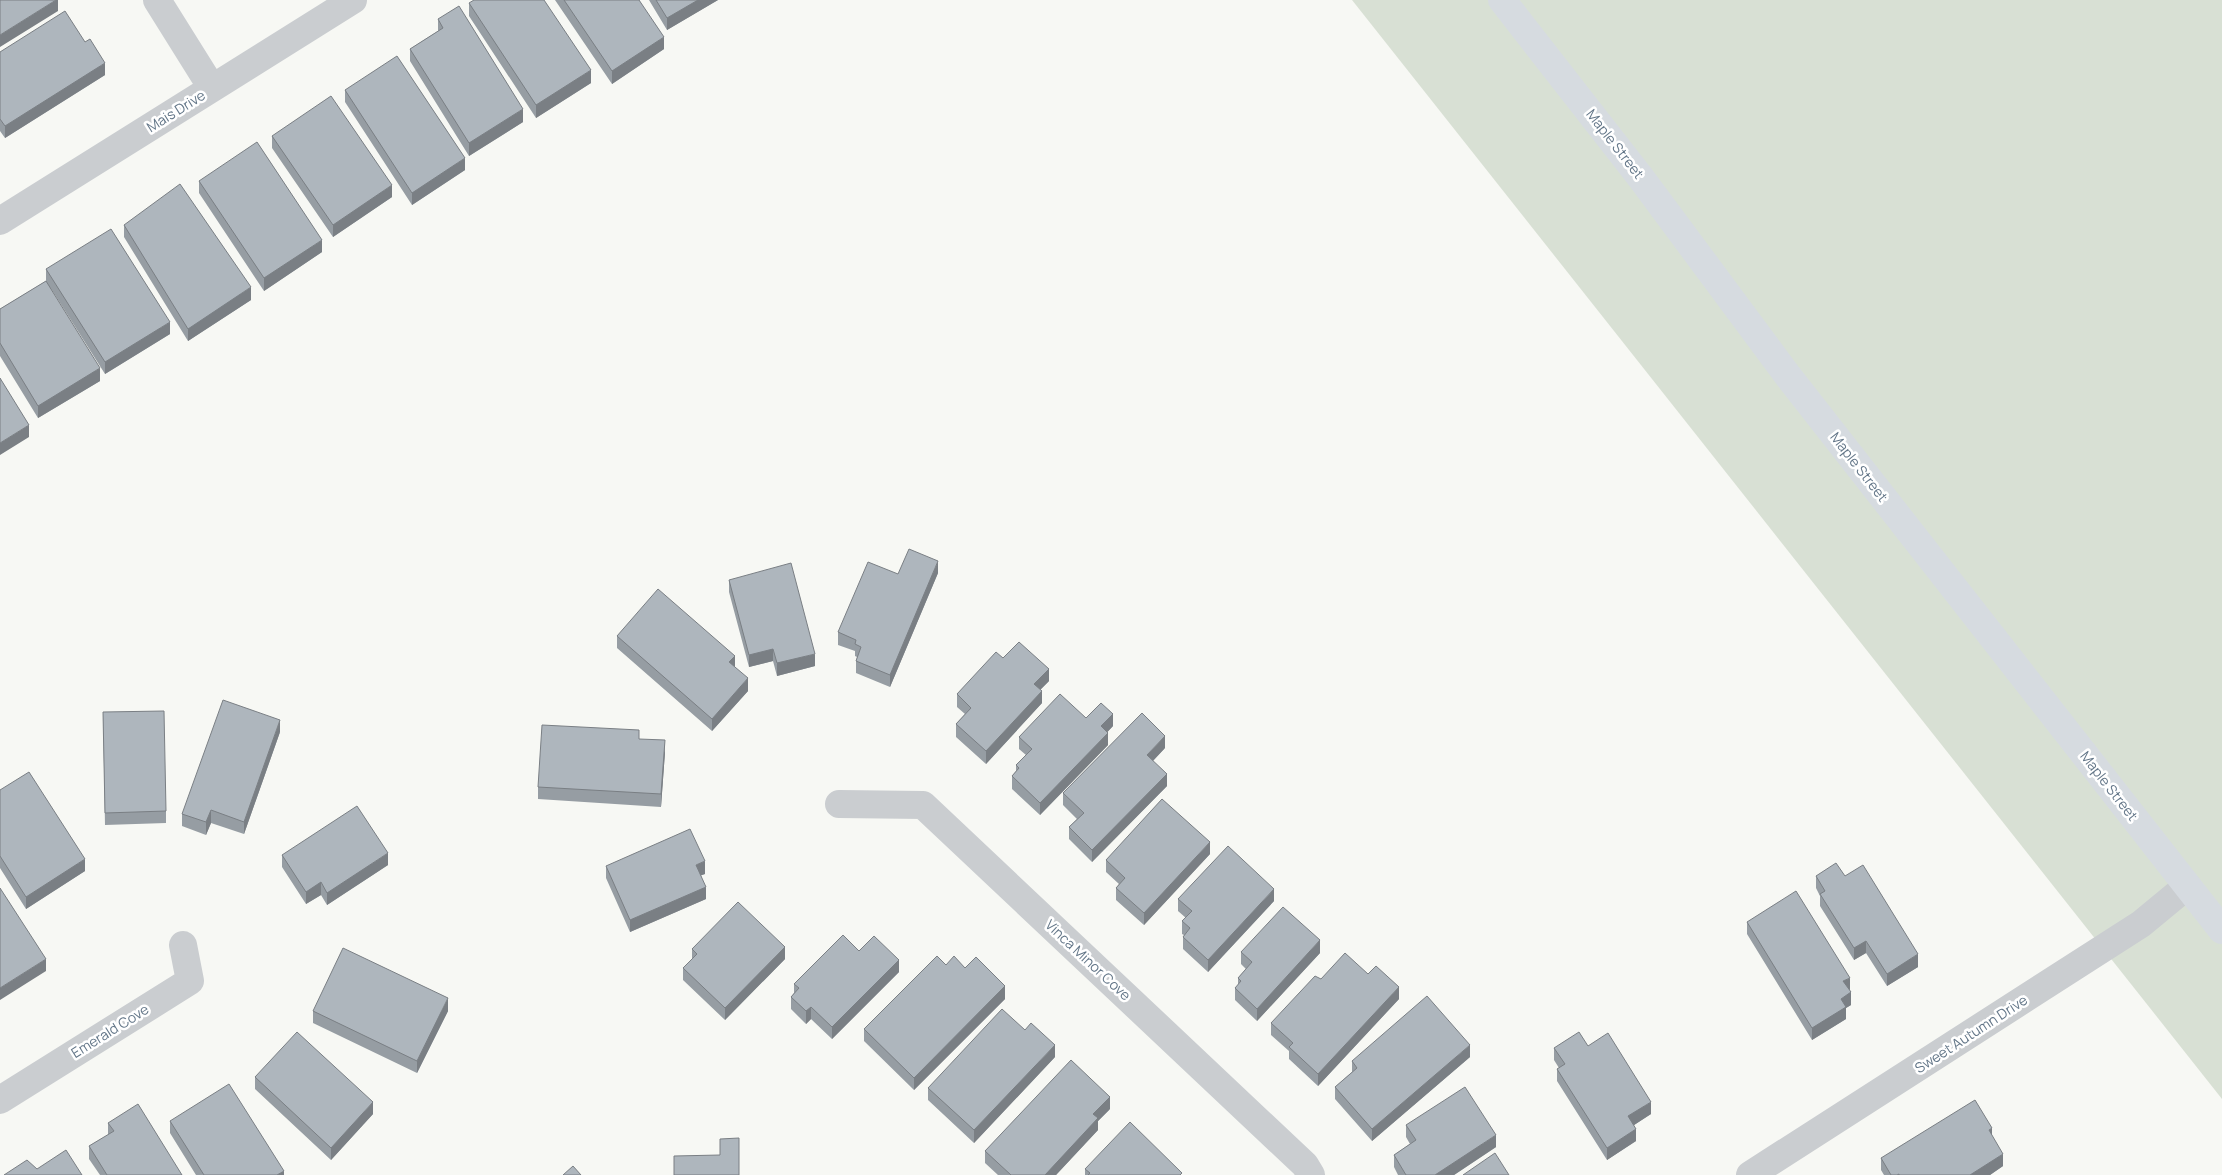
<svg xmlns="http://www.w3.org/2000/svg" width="2222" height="1175" viewBox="0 0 2222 1175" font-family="Manrope,sans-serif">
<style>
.green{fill:#d8e0d4}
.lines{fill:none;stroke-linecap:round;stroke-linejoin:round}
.street{stroke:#cacdd0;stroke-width:28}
.secondary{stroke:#d6dbe0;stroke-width:28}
.wall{fill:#969da3}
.shaded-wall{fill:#7a7f84}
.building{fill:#aeb6bd;stroke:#7a7f84}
.labels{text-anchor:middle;stroke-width:5;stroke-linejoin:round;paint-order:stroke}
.street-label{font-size:14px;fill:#637688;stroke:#fff}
</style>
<rect width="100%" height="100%" fill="#f7f8f4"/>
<path class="green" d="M 1352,0 L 2222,0 L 2222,1099 Z"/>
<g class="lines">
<path class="street" d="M 157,0 L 212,88
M 0,221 L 353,0
M 839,804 L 923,805 L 1305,1165 L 1311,1175
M 0,1100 L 190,981 L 183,945
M 1750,1175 L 2141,924 L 2187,886"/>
<path class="secondary" d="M 1502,0 L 1641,178 L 1788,376 L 2222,930"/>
</g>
<path class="wall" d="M 555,0 L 639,0 L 664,49 L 612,84 Z
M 649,0 L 718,0 L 667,30 Z
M 469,3 L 591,83 L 536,118 L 469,16 Z
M 438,19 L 523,122 L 469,156 L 410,61 L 410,49 L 438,31 Z
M 85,42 L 105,75 L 5,138 L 0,131 L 0,52 Z
M 345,90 L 465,170 L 412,205 L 345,102 Z
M 272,136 L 392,197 L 333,237 L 272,148 Z
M 199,181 L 322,252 L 264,291 L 199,193 Z
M 124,225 L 251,300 L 188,341 L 124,237 Z
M 46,269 L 170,334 L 105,374 L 50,287 L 100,381 L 38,418 L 0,356 L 0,309 L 46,281 Z
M 938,573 L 890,687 L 856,673 L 856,661 L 857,657 L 855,656 L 855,651 L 838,645 L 838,632 L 898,574 Z
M 729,580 L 815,666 L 777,676 L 773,661 L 749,667 L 729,592 Z
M 617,636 L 735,667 L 748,691 L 712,731 L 617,648 Z
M 1003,658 L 1049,681 L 1040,690 L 1042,703 L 986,764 L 956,737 L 956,724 L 965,714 L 957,707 L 957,694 Z
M 103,712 L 166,811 L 166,823 L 105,825 Z
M 1086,718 L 1113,726 L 1107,732 L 1108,745 L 1040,815 L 1012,789 L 1012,776 L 1016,771 L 1016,765 L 1026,755 L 1019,749 L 1019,737 Z
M 280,732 L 244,834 L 211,823 L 206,835 L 182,826 L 182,814 Z
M 1165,748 L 1153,761 L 1167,786 L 1092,862 L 1069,839 L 1069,827 L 1077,819 L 1063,805 L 1063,793 Z
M 665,752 L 661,807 L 538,799 L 538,787 Z
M 0,790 L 85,871 L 26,909 L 0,868 Z
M 1210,854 L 1144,925 L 1116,900 L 1116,888 L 1119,884 L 1106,872 L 1106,860 Z
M 282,855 L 388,865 L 327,905 L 321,895 L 306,904 L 282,867 Z
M 606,866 L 705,874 L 701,875 L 706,899 L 630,932 L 606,878 Z
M 1816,876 L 1845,876 L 1918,967 L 1887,986 L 1866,953 L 1854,960 L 1820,906 L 1820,896 L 1816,888 Z
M 1178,899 L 1274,901 L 1208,972 L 1183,949 L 1183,937 L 1184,935 L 1182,934 L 1182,921 L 1186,918 L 1178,911 Z
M 1747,922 L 1850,990 L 1851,1005 L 1846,1008 L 1846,1019 L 1812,1040 L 1747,934 Z
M 692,949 L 785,959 L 725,1020 L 683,980 L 683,968 L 692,959 Z
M 859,951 L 899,972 L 832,1039 L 811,1019 L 806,1024 L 791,1009 L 791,997 L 794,993 L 794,984 Z
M 1241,952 L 1320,953 L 1257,1021 L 1235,1000 L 1235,988 L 1238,985 L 1238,978 L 1246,969 L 1241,964 Z
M 946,965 L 965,968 L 1005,999 L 914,1090 L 864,1041 L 864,1029 Z
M 1368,974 L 1399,999 L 1318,1086 L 1289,1059 L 1289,1051 L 1271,1035 L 1271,1023 L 1321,979 Z
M 313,1011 L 448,1011 L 417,1073 L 313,1023 Z
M 1588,1046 L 1651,1114 L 1634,1125 L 1636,1141 L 1607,1160 L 1557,1081 L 1557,1069 L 1559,1068 L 1554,1060 L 1554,1048 Z
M 1055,1057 L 974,1143 L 928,1100 L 928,1088 Z
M 1470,1057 L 1372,1141 L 1335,1099 L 1335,1087 L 1352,1072 L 1352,1061 Z
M 255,1077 L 373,1114 L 331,1160 L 255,1089 Z
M 1110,1109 L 1098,1121 L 1098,1130 L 1056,1175 L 998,1175 L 985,1163 L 985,1151 Z
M 170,1121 L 284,1175 L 196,1175 L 170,1133 Z
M 108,1123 L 182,1175 L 100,1175 L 89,1159 L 89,1146 L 108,1135 Z
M 1406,1125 L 1496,1147 L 1454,1175 L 1398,1175 L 1394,1167 L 1394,1155 L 1410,1144 L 1406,1137 Z
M 1992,1136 L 2003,1166 L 1990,1175 L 1884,1175 L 1881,1170 L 1881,1158 Z
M 1085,1169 L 1182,1175 L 1085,1175 Z"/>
<path class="shaded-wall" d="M 56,0 L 58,0 L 58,11 L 0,47 L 0,35 Z
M 698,0 L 718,0 L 667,30 L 667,18 Z
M 664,37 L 664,49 L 612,84 L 612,71 Z
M 105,63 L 105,75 L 5,138 L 5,126 Z
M 591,70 L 591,83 L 536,118 L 536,105 Z
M 523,109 L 523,122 L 469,156 L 469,143 Z
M 465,158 L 465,170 L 412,205 L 412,193 Z
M 392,185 L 392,197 L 333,237 L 333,225 Z
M 322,240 L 322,252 L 264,291 L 264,278 Z
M 251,287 L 251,300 L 188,341 L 188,329 Z
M 170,322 L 170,334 L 105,374 L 105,362 Z
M 100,368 L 100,381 L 38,418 L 38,406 Z
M 29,425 L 29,437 L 0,455 L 0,443 Z
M 938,561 L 938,573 L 890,687 L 890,675 Z
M 773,649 L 773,661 L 749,667 L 749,655 Z
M 815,654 L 815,666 L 777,676 L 777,663 Z
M 735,656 L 735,668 L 729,662 Z
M 1049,669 L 1049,681 L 1034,696 L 1034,684 Z
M 748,678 L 748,691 L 712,731 L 712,719 Z
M 1042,691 L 1042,703 L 986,764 L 986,751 Z
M 1113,714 L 1113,726 L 1101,739 L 1101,726 Z
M 280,720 L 280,732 L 244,834 L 244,822 Z
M 1108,733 L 1108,745 L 1040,815 L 1040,803 Z
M 1165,736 L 1165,748 L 1147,767 L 1147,755 Z
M 665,740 L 665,752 L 661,807 L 661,794 Z
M 1167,774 L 1167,786 L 1092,862 L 1092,850 Z
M 211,810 L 211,823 L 206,835 L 206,822 Z
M 1210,842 L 1210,854 L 1144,925 L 1144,913 Z
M 388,853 L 388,865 L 327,905 L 327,893 Z
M 85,859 L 85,871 L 26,909 L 26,897 Z
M 705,861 L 705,874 L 696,877 L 696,865 Z
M 321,882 L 321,895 L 306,904 L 306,892 Z
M 706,887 L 706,899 L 630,932 L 630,920 Z
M 1274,889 L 1274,901 L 1208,972 L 1208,960 Z
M 1320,940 L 1320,953 L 1257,1021 L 1257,1009 Z
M 1866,941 L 1866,953 L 1854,960 L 1854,948 Z
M 785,947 L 785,959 L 725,1020 L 725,1008 Z
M 1918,954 L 1918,967 L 1887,986 L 1887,974 Z
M 46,959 L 46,971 L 0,1000 L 0,988 Z
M 899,960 L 899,972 L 832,1039 L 832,1027 Z
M 1850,978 L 1850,990 L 1843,993 L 1843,981 Z
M 1005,986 L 1005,999 L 914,1090 L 914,1078 Z
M 1399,987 L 1399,999 L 1318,1086 L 1318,1074 Z
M 1851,992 L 1851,1005 L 1846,1008 L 1846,1019 L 1812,1040 L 1812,1028 L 1841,999 Z
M 448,998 L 448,1011 L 417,1073 L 417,1061 Z
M 811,1007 L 811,1019 L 806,1024 L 806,1011 Z
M 1055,1045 L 1055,1057 L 974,1143 L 974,1130 Z
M 1470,1045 L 1470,1057 L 1372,1141 L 1372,1129 Z
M 1110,1097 L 1110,1109 L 1098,1121 L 1098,1130 L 1056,1175 L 1045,1175 L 1093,1114 Z
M 373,1102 L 373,1114 L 331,1160 L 331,1148 Z
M 1651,1102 L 1651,1114 L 1628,1129 L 1628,1116 Z
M 1992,1128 L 1992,1140 L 1989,1130 Z
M 1636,1129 L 1636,1141 L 1607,1160 L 1607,1148 Z
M 1496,1135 L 1496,1147 L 1454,1175 L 1435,1175 Z
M 2003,1154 L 2003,1166 L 1990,1175 L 1970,1175 Z
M 284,1171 L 284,1175 L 277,1175 Z"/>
<path class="building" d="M 0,0 L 56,0 L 0,35 Z
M 474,0 L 544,0 L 591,70 L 536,105 L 469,3 Z
M 564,0 L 639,0 L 664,37 L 612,71 Z
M 656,0 L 698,0 L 667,18 Z
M 459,6 L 523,109 L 469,143 L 410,49 L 443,28 L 438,19 Z
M 65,11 L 85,42 L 90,39 L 105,63 L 5,126 L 0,119 L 0,52 Z
M 397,56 L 465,158 L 412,193 L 345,90 Z
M 331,96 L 392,185 L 333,225 L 272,136 Z
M 257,142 L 322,240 L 264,278 L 199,181 Z
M 180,184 L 251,287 L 188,329 L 124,225 Z
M 111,229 L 170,322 L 105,362 L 46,269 Z
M 46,281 L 100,368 L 38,406 L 0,343 L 0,309 Z
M 0,378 L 29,425 L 0,443 Z
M 909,549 L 938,561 L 890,675 L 856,661 L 861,647 L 855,644 L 856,640 L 838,632 L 868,562 L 898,574 Z
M 791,563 L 815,654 L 777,663 L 773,649 L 749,655 L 729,580 Z
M 658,589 L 735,656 L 729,662 L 748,678 L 712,719 L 617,636 Z
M 1019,642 L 1049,669 L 1034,684 L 1042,691 L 986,751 L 956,724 L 971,708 L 957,694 L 996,652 L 1003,658 Z
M 1060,694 L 1086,718 L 1101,703 L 1113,714 L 1101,726 L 1108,733 L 1040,803 L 1012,776 L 1019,768 L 1016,765 L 1032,749 L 1019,737 Z
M 223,700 L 280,720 L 244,822 L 211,810 L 206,822 L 182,814 Z
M 164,711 L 166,811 L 105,813 L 103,712 Z
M 1142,713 L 1165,736 L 1147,755 L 1167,774 L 1092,850 L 1069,827 L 1084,813 L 1063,793 Z
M 542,725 L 639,730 L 639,739 L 665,740 L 661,794 L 538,787 Z
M 29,772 L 85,859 L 26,897 L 0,856 L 0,790 Z
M 1162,799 L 1210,842 L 1144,913 L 1116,888 L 1125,878 L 1106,860 Z
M 357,806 L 388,853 L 327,893 L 321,882 L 306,892 L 282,855 Z
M 690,829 L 705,861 L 696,865 L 706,887 L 630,920 L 606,866 Z
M 1228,846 L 1274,889 L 1208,960 L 1183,937 L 1190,928 L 1182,921 L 1192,911 L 1178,899 Z
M 1836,863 L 1845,876 L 1863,865 L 1918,954 L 1887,974 L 1866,941 L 1854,948 L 1820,894 L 1825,891 L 1816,876 Z
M 0,888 L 46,959 L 0,988 Z
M 1796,891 L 1850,978 L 1843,981 L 1851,992 L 1841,999 L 1846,1007 L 1812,1028 L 1747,922 Z
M 738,902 L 785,947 L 725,1008 L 683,968 L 697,954 L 692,949 Z
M 1283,907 L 1320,940 L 1257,1009 L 1235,988 L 1241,981 L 1238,978 L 1252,962 L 1241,952 Z
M 843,935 L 859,951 L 874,936 L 899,960 L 832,1027 L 811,1007 L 806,1011 L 791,997 L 799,988 L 794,984 Z
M 343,948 L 448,998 L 417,1061 L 313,1011 Z
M 1345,953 L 1368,974 L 1376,966 L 1399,987 L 1318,1074 L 1289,1047 L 1293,1043 L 1271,1023 L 1315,976 L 1321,979 Z
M 937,956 L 946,965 L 954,956 L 965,968 L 976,957 L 1005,986 L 914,1078 L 864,1029 Z
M 1427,996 L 1470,1045 L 1372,1129 L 1335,1087 L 1357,1068 L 1352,1061 Z
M 1002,1009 L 1025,1030 L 1031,1023 L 1055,1045 L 974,1130 L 928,1088 Z
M 297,1032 L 373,1102 L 331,1148 L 255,1077 Z
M 1579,1032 L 1588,1046 L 1608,1033 L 1651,1102 L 1628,1116 L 1636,1129 L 1607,1148 L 1557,1069 L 1565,1064 L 1554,1048 Z
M 1071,1060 L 1110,1097 L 1093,1114 L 1098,1118 L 1045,1175 L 1011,1175 L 985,1151 Z
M 229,1084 L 284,1171 L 277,1175 L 204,1175 L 170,1121 Z
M 1465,1087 L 1496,1135 L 1435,1175 L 1406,1175 L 1394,1155 L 1416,1140 L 1406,1125 Z
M 1975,1100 L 1992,1128 L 1989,1130 L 2003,1154 L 1970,1175 L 1899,1175 L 1899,1174 L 1897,1175 L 1891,1175 L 1881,1158 Z
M 138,1104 L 182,1175 L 107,1175 L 89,1146 L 114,1131 L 108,1123 Z
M 1130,1122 L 1182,1173 L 1180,1175 L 1088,1175 L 1090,1173 L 1085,1169 Z
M 739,1138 L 739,1175 L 674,1175 L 674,1156 L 720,1155 L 720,1139 Z
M 66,1150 L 82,1175 L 4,1175 L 27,1160 L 37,1169 Z
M 1495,1153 L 1509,1175 L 1463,1175 Z
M 573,1166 L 581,1175 L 563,1175 Z"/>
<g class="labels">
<g class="street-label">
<text transform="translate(176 111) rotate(-32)" y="5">Mais Drive</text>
<text transform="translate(1615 144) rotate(52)" y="5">Maple Street</text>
<text transform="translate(1859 467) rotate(52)" y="5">Maple Street</text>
<text transform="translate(2109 786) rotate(52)" y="5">Maple Street</text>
<text transform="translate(1088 960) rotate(43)" y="5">Vinca Minor Cove</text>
<text transform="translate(110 1031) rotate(-32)" y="5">Emerald Cove</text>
<text transform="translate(1971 1034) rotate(-33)" y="5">Sweet Autumn Drive</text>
</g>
</g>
</svg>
